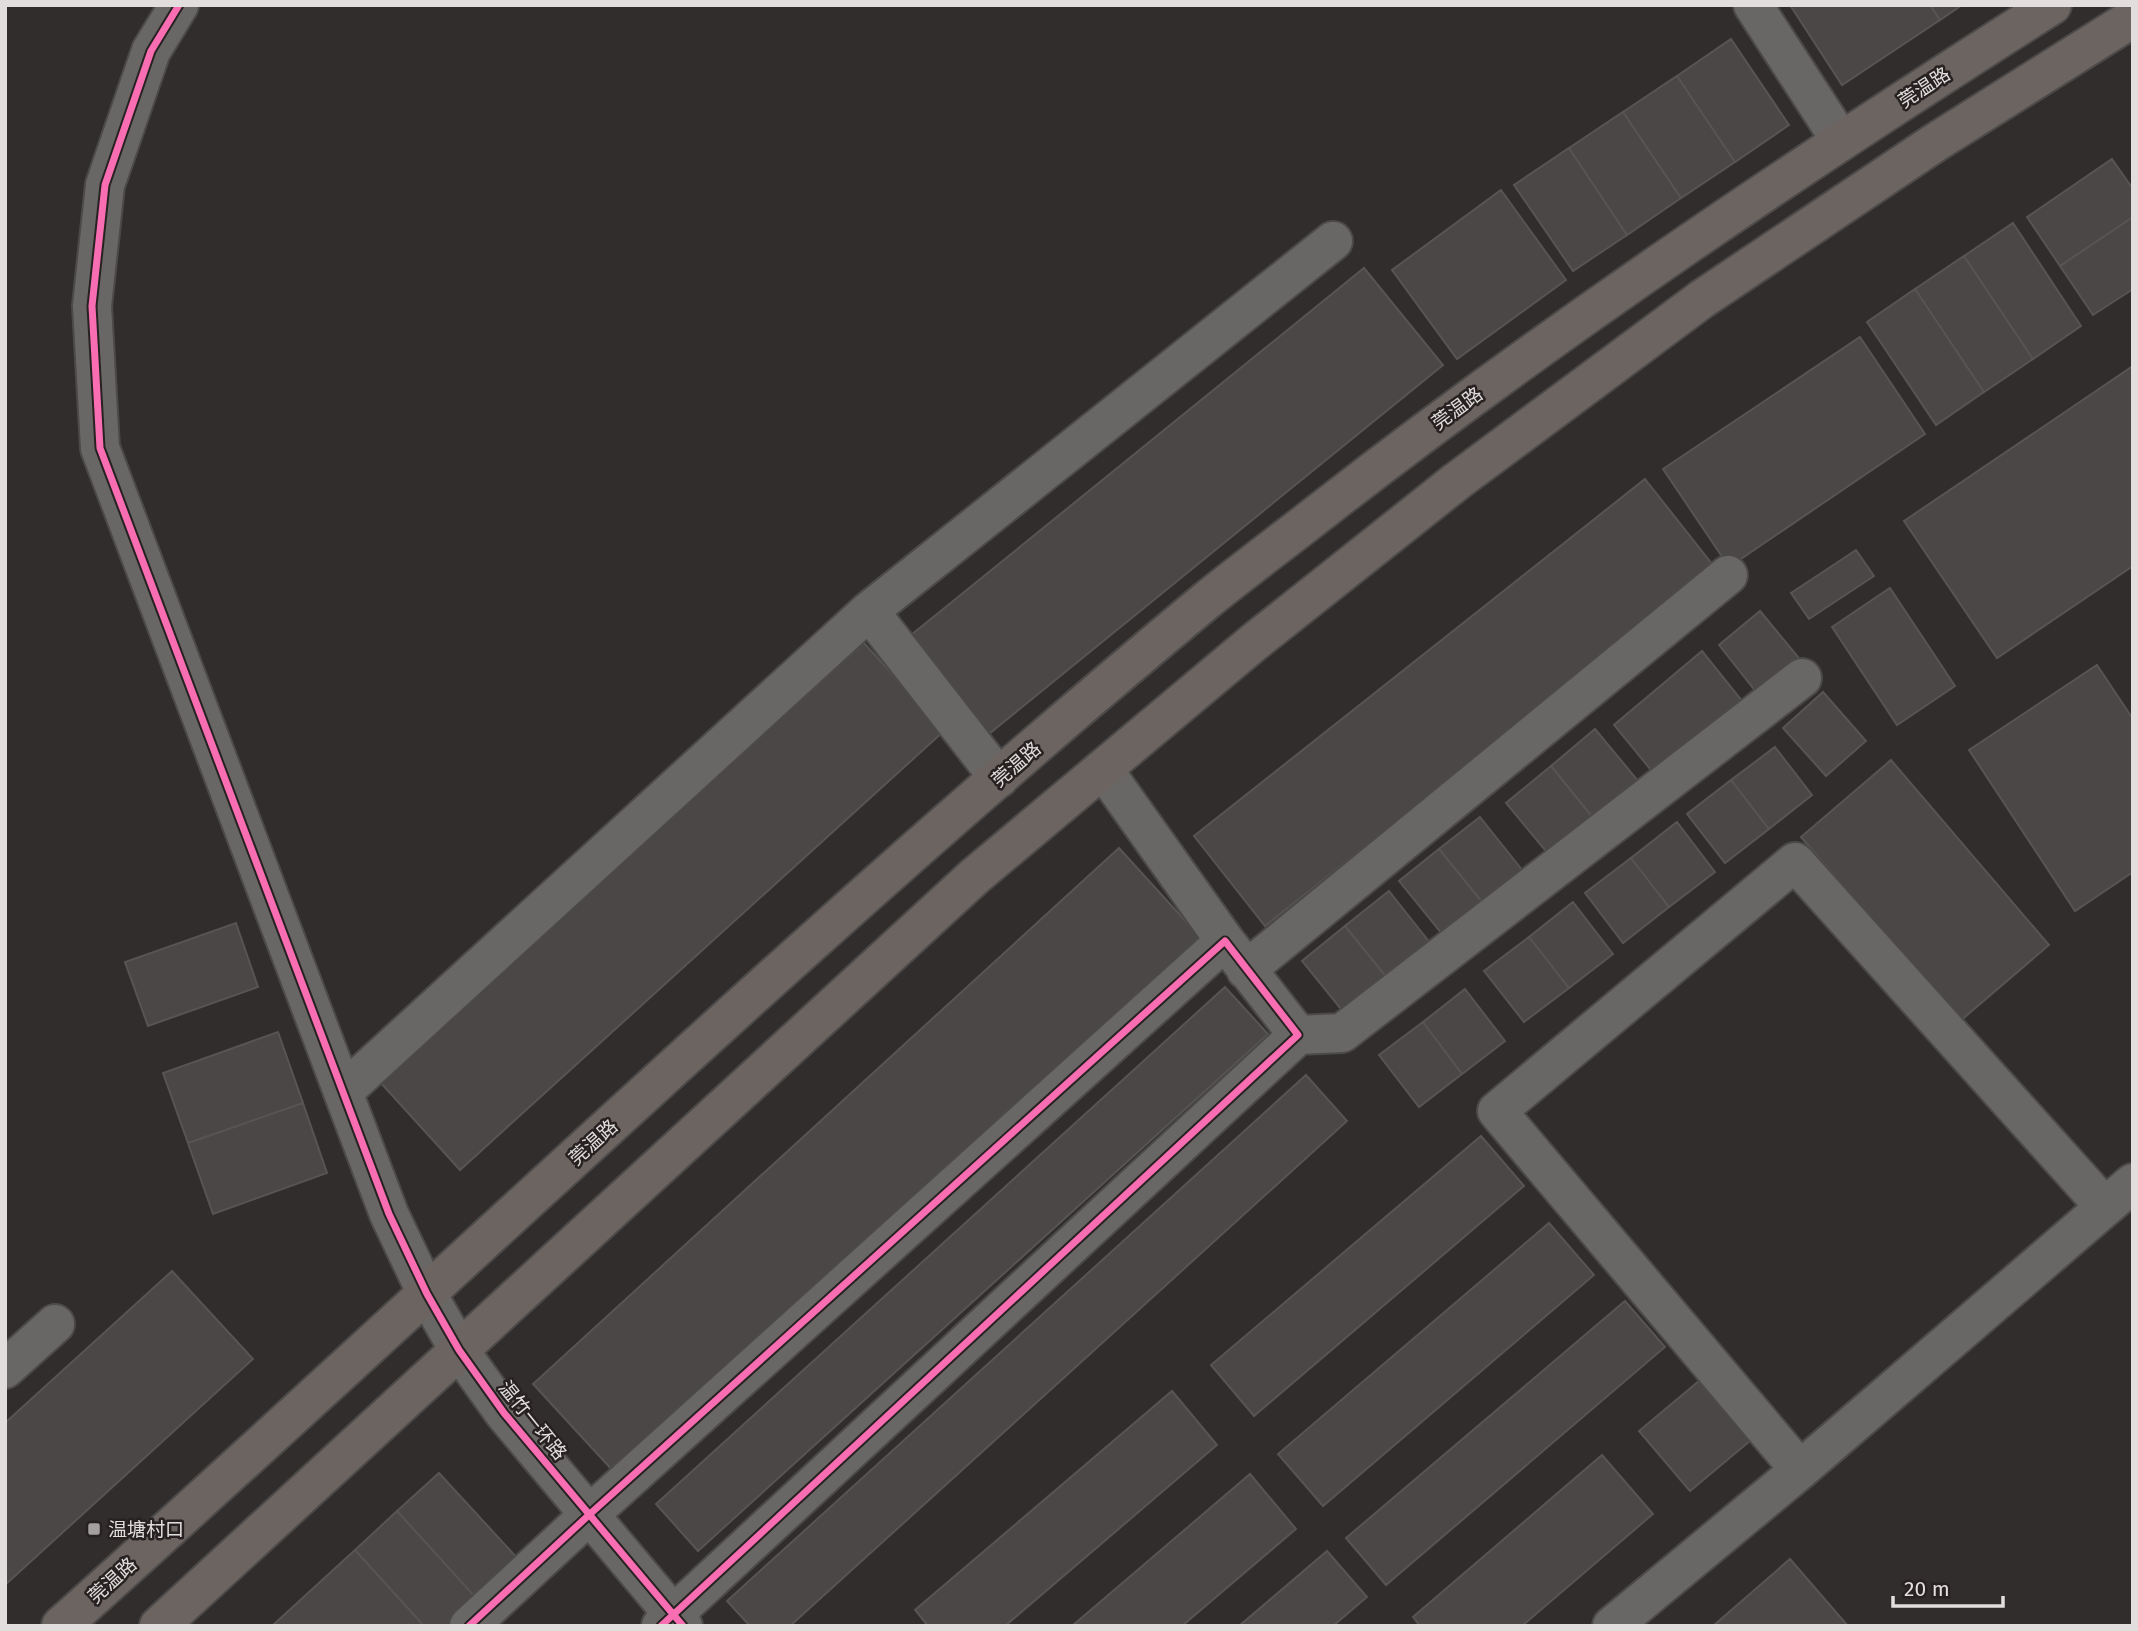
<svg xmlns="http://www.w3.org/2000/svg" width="2138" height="1631" viewBox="0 0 2138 1631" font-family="'Fira Sans','Noto Sans SC',sans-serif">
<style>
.building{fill:#4a4746;stroke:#575554;stroke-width:2}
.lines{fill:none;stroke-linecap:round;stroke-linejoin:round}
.minor-casing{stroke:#4c4a49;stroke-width:42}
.major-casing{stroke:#4c4a49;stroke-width:42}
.minor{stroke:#696766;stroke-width:38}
.major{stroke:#6c6461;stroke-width:38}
.cycleway-casing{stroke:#272221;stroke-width:11}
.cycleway{stroke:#f96db3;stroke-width:7}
.poi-dot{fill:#a3a09f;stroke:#272221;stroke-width:2.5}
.labels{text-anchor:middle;stroke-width:5;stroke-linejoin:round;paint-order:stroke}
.street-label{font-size:19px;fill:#e1dedd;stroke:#272221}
.poi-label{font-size:19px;fill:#e1dedd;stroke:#272221;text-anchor:start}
</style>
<rect width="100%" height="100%" fill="#302d2c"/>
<path class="building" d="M 1790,5 L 1930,5 L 1940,20 L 1842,85 Z
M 1930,5 L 1962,5 L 1940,20 Z
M 1731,39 L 1789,125 L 1735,162 L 1677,76 Z
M 1677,76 L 1735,162 L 1681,198 L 1623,112 Z
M 1623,112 L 1681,198 L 1627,235 L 1569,148 Z
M 1569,148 L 1627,235 L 1573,271 L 1514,185 Z
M 2112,159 L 2133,189 L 2133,217 L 2060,266 L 2027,217 Z
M 1501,190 L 1566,280 L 1457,359 L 1392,270 Z
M 2133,217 L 2133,289 L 2093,315 L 2060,266 Z
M 2013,223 L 2081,326 L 2033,359 L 1964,256 Z
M 1964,256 L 2033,359 L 1984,392 L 1915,289 Z
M 1364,268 L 1443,365 L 984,738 L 905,640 Z
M 1915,289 L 1984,392 L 1936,425 L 1867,322 Z
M 1860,337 L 1925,434 L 1729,567 L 1663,469 Z
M 2133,366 L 2133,566 L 1997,658 L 1904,521 Z
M 1645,479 L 1716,569 L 1265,926 L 1194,836 Z
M 1856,550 L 1874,576 L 1809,619 L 1791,593 Z
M 1890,588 L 1955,686 L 1897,725 L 1832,627 Z
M 1760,611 L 1799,658 L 1757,693 L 1719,645 Z
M 864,643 L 944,731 L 460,1170 L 380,1082 Z
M 1702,651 L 1743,702 L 1655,775 L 1614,725 Z
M 2097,665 L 2133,719 L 2133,872 L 2075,911 L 1969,750 Z
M 1823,692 L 1866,741 L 1826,776 L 1783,728 Z
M 1595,729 L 1639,782 L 1594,819 L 1551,766 Z
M 1775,747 L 1812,795 L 1769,829 L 1731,780 Z
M 1891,760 L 2049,945 L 1959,1022 L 1801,837 Z
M 1551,766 L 1594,819 L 1550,856 L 1506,803 Z
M 1731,780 L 1769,829 L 1725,863 L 1687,814 Z
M 1480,817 L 1527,876 L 1487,908 L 1439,849 Z
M 1677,822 L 1715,872 L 1669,907 L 1631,858 Z
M 1119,848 L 1200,937 L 614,1472 L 533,1384 Z
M 1439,849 L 1487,908 L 1447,940 L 1399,881 Z
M 1631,858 L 1669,907 L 1623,943 L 1585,893 Z
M 1389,891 L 1431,944 L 1388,979 L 1345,926 Z
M 1573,902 L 1613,954 L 1569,988 L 1529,937 Z
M 236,923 L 258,987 L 148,1026 L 125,962 Z
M 1345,926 L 1388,979 L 1345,1014 L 1302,961 Z
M 1529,937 L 1569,988 L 1524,1022 L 1484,971 Z
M 1225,987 L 1268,1034 L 698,1551 L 656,1504 Z
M 1465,989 L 1505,1041 L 1462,1074 L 1423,1022 Z
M 1423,1022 L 1462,1074 L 1419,1107 L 1379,1055 Z
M 278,1032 L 303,1103 L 188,1143 L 163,1073 Z
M 1306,1075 L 1347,1121 L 790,1626 L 750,1626 L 727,1601 Z
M 303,1103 L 327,1173 L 213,1214 L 188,1143 Z
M 1481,1136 L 1524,1186 L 1254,1416 L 1211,1365 Z
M 1549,1223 L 1594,1275 L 1323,1506 L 1278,1454 Z
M 172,1271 L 253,1359 L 5,1585 L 5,1423 Z
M 1625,1301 L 1665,1347 L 1386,1585 L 1346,1538 Z
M 1699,1381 L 1750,1441 L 1690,1491 L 1639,1431 Z
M 1172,1391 L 1217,1445 L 1005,1626 L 928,1626 L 915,1610 Z
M 1602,1455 L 1653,1514 L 1522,1626 L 1420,1626 L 1413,1617 Z
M 439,1473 L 519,1560 L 477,1599 L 397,1511 Z
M 1250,1474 L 1296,1529 L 1182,1626 L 1072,1626 Z
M 397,1511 L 477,1599 L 448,1626 L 424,1626 L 355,1550 Z
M 355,1550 L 424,1626 L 272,1626 Z
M 1327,1551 L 1367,1597 L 1333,1626 L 1239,1626 Z
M 1790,1559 L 1848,1626 L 1713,1626 Z"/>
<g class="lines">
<g class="minor-casing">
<path id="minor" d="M 179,5 L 151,51 L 105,185 L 92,306 L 100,448 L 389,1214 L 427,1294 L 459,1350 L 504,1413 L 683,1626
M 1753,5 L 1841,141
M 869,611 L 999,778
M 1103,769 L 1225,941
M 1246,970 L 1728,575
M 1298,1035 L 1342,1033 L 1802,678
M 343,1092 L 869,611 L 1333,241
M 5,1369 L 55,1324
M 1800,1470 L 1497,1111 L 1795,862 L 2105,1207
M 469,1626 L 590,1514 L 1225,941 L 1298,1035 L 661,1626
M 1612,1626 L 1800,1470 L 2133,1183"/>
</g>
<g class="major-casing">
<path id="major" d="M 61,1626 C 443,1284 813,927 1207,600 C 1244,570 1282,542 1319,513 C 1555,329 1800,165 2052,5
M 159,1626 L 975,876 L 1253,643 L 1457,481 L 1702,299 L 1936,142 L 2133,18"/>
</g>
<use href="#minor" class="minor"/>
<use href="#major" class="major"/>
<g class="cycleway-casing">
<path id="cycleway" d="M 179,5 L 151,51 L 105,185 L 92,306 L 100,448 L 389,1214 L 427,1294 L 459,1350 L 504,1413 L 683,1626
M 469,1626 L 590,1514 L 1225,941 L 1298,1035 L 661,1626"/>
</g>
<use href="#cycleway" class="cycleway"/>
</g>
<rect class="poi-dot" x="87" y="1522" width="14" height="14" rx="3.5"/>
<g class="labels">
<g class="street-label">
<text transform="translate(1924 87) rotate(-33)" y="7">莞温路</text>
<text transform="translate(1457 408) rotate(-36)" y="7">莞温路</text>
<text transform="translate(1016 764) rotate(-41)" y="7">莞温路</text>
<text transform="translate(593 1142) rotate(-42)" y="7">莞温路</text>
<text transform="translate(533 1420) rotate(51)" y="7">温竹一环路</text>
<text transform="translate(112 1580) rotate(-42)" y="7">莞温路</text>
</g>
<g class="poi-label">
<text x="108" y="1536">温塘村口</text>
</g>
</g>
<rect width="2138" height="1631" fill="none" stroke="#e1dedd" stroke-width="14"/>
<path d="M1893 1596v10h110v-10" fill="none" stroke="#e1dedd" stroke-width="3.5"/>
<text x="1904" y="1596" font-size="21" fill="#e1dedd" stroke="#272221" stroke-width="5" paint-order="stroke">20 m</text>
</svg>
